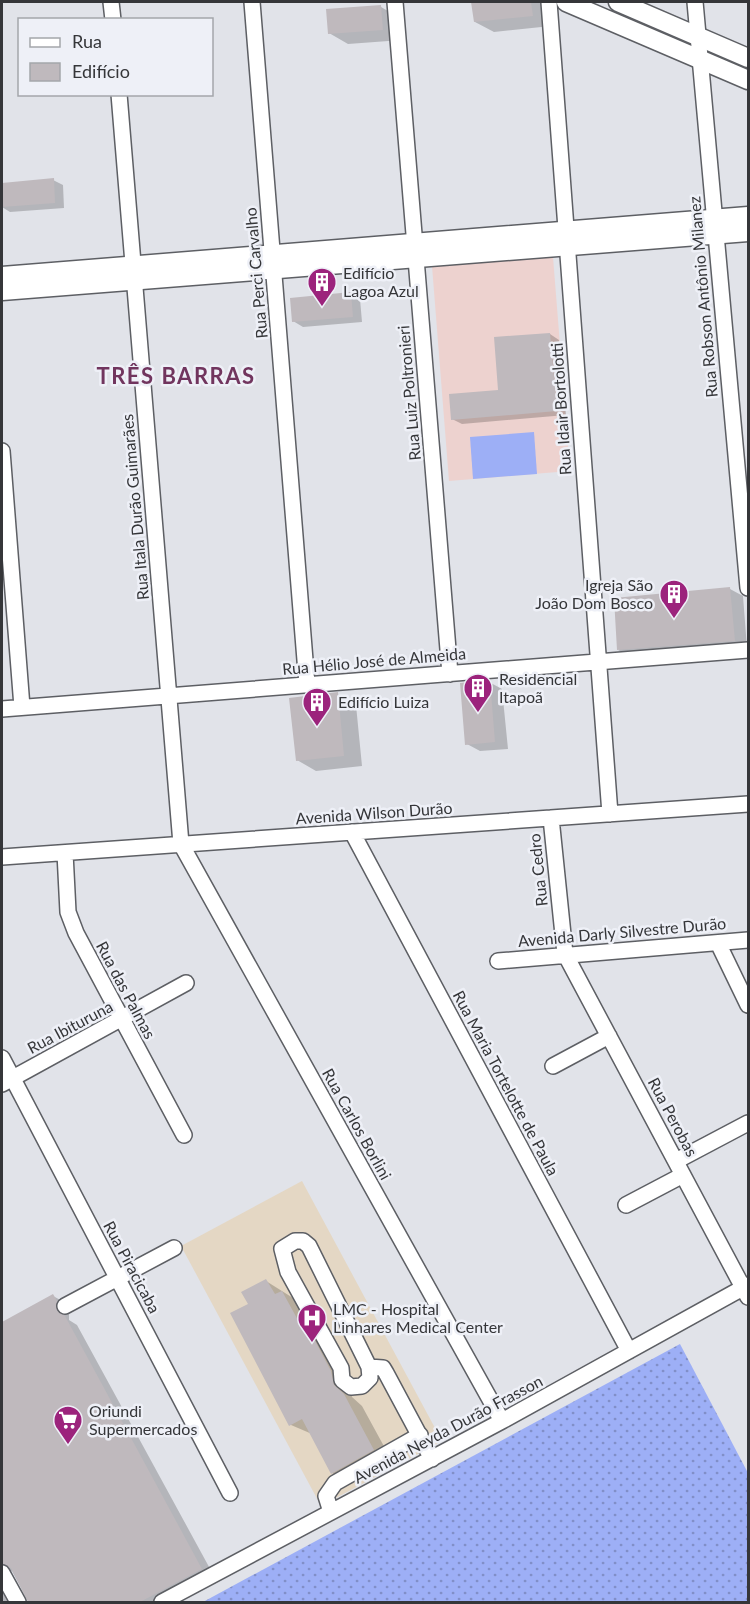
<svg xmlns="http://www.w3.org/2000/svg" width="750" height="1604" viewBox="0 0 750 1604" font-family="Lato,sans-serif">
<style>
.education{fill:#edd2cf}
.medical{fill:#e4d7c4}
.grass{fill:url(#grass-dots)}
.pitch{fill:#9daff6}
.shadow{fill:#0003}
.building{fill:#bfb9bd}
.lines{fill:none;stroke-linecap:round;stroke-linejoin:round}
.minor-casing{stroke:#5d5f64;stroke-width:18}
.major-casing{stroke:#5d5f64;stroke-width:21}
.minor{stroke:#fff;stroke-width:15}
.major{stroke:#fff;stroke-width:18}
.labels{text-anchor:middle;stroke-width:5;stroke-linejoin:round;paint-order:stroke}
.street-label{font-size:16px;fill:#353639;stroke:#eef0f7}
.poi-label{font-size:16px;fill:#353639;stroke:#eef0f7;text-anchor:start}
.district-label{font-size:22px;font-weight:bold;letter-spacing:1.5px;fill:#71355e;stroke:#eef0f7}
</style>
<defs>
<pattern id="grass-dots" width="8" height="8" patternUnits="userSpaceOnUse" patternTransform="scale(1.5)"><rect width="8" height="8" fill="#9daff6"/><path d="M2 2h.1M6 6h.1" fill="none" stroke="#818fc8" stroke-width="1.8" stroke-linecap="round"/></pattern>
</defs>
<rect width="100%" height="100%" fill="#e1e3e9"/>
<path class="education" d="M 553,257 L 570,471 L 449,481 L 432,266 Z"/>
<path class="medical" d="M 302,1181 L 442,1441 L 321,1506 L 181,1246 Z"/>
<path class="grass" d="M 680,1344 L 748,1473 L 748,1602 L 203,1602 Z"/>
<path class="pitch" d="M 534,432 L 537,474 L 473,479 L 470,437 Z"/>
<path class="shadow" d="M 473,2 L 547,2 L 551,26 L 494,32 L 475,22 Z
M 381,7 L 400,18 L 402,40 L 348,44 L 329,33 L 328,11 Z
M 53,180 L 63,185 L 64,208 L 10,212 L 2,207 L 2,184 Z
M 351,294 L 360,299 L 362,322 L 303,327 L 293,321 Z
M 550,334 L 559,340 L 566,415 L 462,424 L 452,419 L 500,391 Z
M 730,589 L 743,596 L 747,648 L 631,657 L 618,650 Z
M 489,682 L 502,689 L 508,749 L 480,751 L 467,744 Z
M 337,694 L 356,705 L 362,766 L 316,771 L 297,760 Z
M 266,1281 L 301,1303 L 350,1383 L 352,1397 L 362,1406 L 392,1461 L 351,1484 L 332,1473 L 312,1434 L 291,1425 L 250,1304 Z
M 53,1296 L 66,1303 L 69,1309 L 69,1320 L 77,1325 L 214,1576 L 165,1602 L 29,1602 L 12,1571 L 6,1575 L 15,1602 L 2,1602 L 2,1323 Z"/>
<path class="building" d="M 471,2 L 531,2 L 533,16 L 474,22 Z
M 381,5 L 383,30 L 328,34 L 326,9 Z
M 54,178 L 55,203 L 2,207 L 2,183 Z
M 351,292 L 353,317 L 292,322 L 290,298 Z
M 550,333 L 557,411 L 451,420 L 449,394 L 498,390 L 494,337 Z
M 730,587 L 735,641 L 617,650 L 614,598 Z
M 490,680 L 495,742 L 465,745 L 460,683 Z
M 338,692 L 344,756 L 296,761 L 289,698 Z
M 266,1279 L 275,1294 L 282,1291 L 310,1342 L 314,1339 L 331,1371 L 334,1385 L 344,1394 L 374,1450 L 331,1474 L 302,1419 L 289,1426 L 230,1313 L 248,1304 L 241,1292 Z
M 53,1294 L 57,1301 L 57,1311 L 65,1316 L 202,1569 L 140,1602 L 28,1602 L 11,1568 L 2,1563 L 2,1322 Z"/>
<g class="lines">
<g class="minor-casing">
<path id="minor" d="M 111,2 L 113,20
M 252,2 L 307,685
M 395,2 L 450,674
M 549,2 L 610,814
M 695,2 L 748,588
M 119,94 L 181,844 L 502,1421
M 2,451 L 22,707
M 2,709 L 748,650
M 551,818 L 565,954 L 748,1297
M 352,832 L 629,1351
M 65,853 L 68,912 L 76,933 L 184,1135
M 2,857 L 748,804
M 718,943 L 748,1005
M 498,961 L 748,940
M 2,1058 L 230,1493
M 553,1066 L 609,1036
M 2,1084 L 186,983
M 676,1161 L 748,1123
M 626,1205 L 683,1175
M 295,1241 L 303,1241 L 309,1246 L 369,1367 L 370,1378 L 362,1386 L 351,1387 L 342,1380 L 341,1368 L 288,1272 L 282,1249 Z
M 65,1306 L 174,1248
M 369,1367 L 383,1368 L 386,1373 L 432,1459
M 331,1512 L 326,1496 L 335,1483 L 420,1435
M 2,1573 L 18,1602
M 162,1602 L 502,1421 L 748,1285"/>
</g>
<g class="major-casing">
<path id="major" d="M 566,2 L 748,80
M 618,2 L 748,58
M 2,276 L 748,216
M 2,291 L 748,232"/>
</g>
<use href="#minor" class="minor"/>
<use href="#major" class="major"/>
</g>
<defs>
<g id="building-pin" transform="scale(1.5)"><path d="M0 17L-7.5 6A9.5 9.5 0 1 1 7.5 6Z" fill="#9c237c" stroke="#eef0f7"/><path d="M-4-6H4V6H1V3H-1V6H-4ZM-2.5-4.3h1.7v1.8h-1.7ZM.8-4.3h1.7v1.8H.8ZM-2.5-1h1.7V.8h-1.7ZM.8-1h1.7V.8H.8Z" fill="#fff"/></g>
<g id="hospital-pin" transform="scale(1.5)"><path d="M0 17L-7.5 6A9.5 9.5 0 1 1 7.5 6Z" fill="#9c237c" stroke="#eef0f7"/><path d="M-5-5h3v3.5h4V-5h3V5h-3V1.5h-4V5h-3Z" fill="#fff"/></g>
<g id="supermarket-pin" transform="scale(1.5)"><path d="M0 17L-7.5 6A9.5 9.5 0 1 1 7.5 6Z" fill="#9c237c" stroke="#eef0f7"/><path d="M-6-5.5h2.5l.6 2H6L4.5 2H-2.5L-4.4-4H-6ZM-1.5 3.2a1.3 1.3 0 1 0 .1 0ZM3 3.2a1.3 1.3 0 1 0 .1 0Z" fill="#fff"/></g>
</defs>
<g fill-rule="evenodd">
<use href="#building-pin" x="322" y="282"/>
<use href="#building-pin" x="674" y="594"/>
<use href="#building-pin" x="478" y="688"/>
<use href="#building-pin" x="317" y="702"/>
<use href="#hospital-pin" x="312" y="1318"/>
<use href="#supermarket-pin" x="68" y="1420"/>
</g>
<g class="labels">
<g class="street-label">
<text transform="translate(256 273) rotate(-95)" y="6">Rua Perci Carvalho</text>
<text transform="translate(703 297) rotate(-95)" y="6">Rua Robson Antônio Milanez</text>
<text transform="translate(409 393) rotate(-95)" y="6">Rua Luiz Poltronieri</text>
<text transform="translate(561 409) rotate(-94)" y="6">Rua Idair Bortolotti</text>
<text transform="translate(135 507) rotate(-95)" y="6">Rua Itala Durão Guimarães</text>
<text transform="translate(374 661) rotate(-5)" y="6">Rua Hélio José de Almeida</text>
<text transform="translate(374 813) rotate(-4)" y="6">Avenida Wilson Durão</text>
<text transform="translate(538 870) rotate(-96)" y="6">Rua Cedro</text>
<text transform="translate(622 932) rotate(-5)" y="6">Avenida Darly Silvestre Durão</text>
<text transform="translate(126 990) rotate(62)" y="6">Rua das Palmas</text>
<text transform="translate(70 1027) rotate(-28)" y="6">Rua Ibituruna</text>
<text transform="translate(506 1083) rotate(62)" y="6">Rua Maria Tortelotte de Paula</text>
<text transform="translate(673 1117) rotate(62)" y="6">Rua Perobas</text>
<text transform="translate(357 1124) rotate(61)" y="6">Rua Carlos Borlini</text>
<text transform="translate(132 1267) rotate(62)" y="6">Rua Piracicaba</text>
<text transform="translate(448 1429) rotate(-28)" y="6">Avenida Neyda Durão Frasson</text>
</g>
<g class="poi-label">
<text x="343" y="279">Edifício<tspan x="343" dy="18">Lagoa Azul</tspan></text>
<text x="653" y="591" text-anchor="end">Igreja São<tspan x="653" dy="18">João Dom Bosco</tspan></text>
<text x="499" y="685">Residencial<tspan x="499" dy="18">Itapoã</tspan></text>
<text x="338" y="708">Edifício Luiza</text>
<text x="333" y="1315">LMC - Hospital<tspan x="333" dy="18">Linhares Medical Center</tspan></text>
<text x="89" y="1417">Oriundi<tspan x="89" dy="18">Supermercados</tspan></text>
</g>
<g class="district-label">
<text x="176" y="384">TRÊS BARRAS</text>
</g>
</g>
<rect width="750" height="1604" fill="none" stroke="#353639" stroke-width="6"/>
<rect x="18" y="18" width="195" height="78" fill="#eef0f7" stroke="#a4a6ab" stroke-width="1.5"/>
<rect x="30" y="38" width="30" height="9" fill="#ffffff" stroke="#a4a6ab" stroke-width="1.5"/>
<text x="72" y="48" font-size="18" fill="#353639">Rua</text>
<rect x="30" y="63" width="30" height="18" fill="#bfb9bd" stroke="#a4a6ab" stroke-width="1.5"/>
<text x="72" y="78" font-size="18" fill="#353639">Edifício</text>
</svg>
